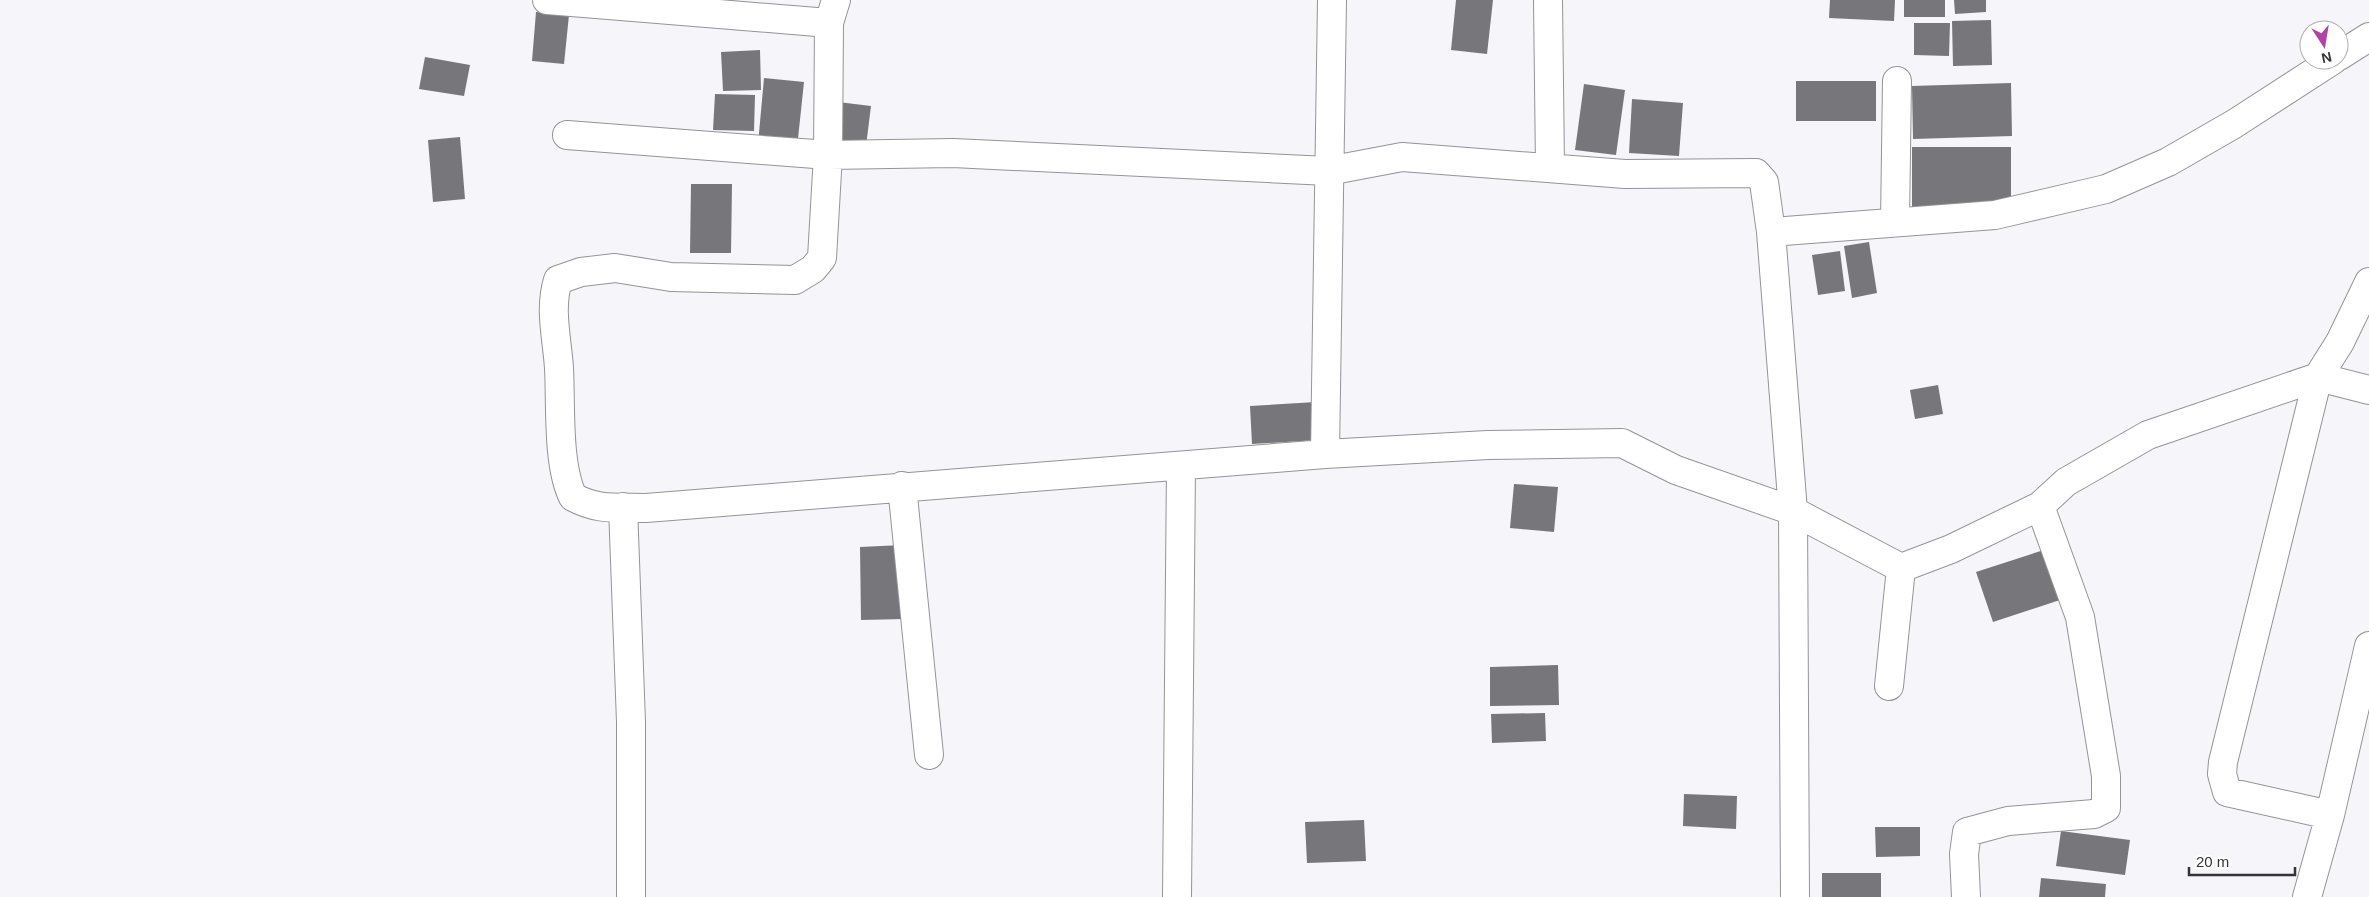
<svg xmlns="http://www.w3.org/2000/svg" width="2369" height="897" viewBox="0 0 2369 897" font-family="Helvetica,sans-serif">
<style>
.building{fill:#77767a}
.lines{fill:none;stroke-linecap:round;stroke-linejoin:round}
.minor-casing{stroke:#949397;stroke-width:30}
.minor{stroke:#fff;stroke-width:28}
</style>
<rect width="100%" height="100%" fill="#f6f5fa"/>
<path class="building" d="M 1456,0 L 1493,0 L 1487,54 L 1451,50 Z
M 1830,0 L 1895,0 L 1894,21 L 1829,18 Z
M 1904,0 L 1945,0 L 1945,17 L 1904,17 Z
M 1954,0 L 1986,0 L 1986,12 L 1955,14 Z
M 536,12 L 569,15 L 564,64 L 532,61 Z
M 1991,20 L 1992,65 L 1953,66 L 1952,21 Z
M 1914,23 L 1950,23 L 1949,56 L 1914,55 Z
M 760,50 L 761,90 L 723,91 L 721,52 Z
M 425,57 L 470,65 L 464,96 L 419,89 Z
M 764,78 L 804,82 L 797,148 L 758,144 Z
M 1796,81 L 1876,81 L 1876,121 L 1796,121 Z
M 2011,83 L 2012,136 L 1913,139 L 1912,86 Z
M 1584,84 L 1625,90 L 1616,155 L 1575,150 Z
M 715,94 L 755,95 L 754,131 L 713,130 Z
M 1632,99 L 1683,103 L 1679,156 L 1629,153 Z
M 838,102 L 871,106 L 866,146 L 833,142 Z
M 460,137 L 465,199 L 433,202 L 428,140 Z
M 1912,147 L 2011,147 L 2011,208 L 1912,207 Z
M 691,184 L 732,184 L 731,253 L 690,253 Z
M 1869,242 L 1877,293 L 1852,298 L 1844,246 Z
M 1840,251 L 1845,291 L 1818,295 L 1812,255 Z
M 1938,385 L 1943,414 L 1915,419 L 1910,390 Z
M 1316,402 L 1318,440 L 1252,444 L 1250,406 Z
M 1514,484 L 1558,487 L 1554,532 L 1510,528 Z
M 902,545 L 904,619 L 861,620 L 860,547 Z
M 2050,548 L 2066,598 L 1993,622 L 1976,572 Z
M 1558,665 L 1559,705 L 1490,706 L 1490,667 Z
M 1545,713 L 1546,741 L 1492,743 L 1491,714 Z
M 1684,794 L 1737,796 L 1736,829 L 1683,826 Z
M 1364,820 L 1366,861 L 1307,863 L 1305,822 Z
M 1875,827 L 1920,827 L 1920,856 L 1876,857 Z
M 2061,831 L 2130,840 L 2125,875 L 2056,866 Z
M 1822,873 L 1881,873 L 1881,897 L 1822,897 Z
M 2041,878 L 2106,884 L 2105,897 L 2039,897 Z"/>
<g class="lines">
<g class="minor-casing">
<path id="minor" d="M 547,0 L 829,23
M 836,0 L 829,23 L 828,155 L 822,258 L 813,269 L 795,280 L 671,277 L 615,268 L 581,272 L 558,280 C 549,309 557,338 559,368 C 561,404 557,465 573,497 C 599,511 618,507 646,508 L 1325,454 L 1488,445 L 1622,443 L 1676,470 L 1793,511 L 1901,568 L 1951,549 L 2040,506 L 2066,482 L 2148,435 L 2318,377 L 2369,390
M 1548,0 L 1550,167
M 2339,56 L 2369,37
M 567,135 L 828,155 L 953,153 L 1328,171 L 1402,157 L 1625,174 L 1756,173 L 1764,182 L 1771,232 L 1793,511 L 1795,897
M 1895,222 L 1897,81
M 1771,232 L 1995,215 L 2106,189 L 2168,162 L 2234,124 L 2333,60
M 1325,454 L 1332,0
M 902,486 L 929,755
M 623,507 L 631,722 L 631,897
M 1889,686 L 1901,568
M 2330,815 L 2227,792 L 2222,774 L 2223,762 L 2318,377 L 2340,342 L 2369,282
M 1177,897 L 1181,466
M 1966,897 L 1964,854 L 1967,832 L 2008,821 L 2094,814 L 2106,808 L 2106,776 L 2080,617 L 2040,506
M 2307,897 L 2330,815 L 2369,646"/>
</g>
<use href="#minor" class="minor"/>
</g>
<g transform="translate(2324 45) rotate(168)"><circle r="24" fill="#ffffff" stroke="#aeadae"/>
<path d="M0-4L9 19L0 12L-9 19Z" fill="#b144a3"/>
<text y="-8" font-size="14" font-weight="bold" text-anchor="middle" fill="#343335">N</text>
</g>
<path d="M2189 867v8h106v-8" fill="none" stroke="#343335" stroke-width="2.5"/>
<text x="2196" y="867" font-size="15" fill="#343335" stroke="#ffffff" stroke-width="4" paint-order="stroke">20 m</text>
</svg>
